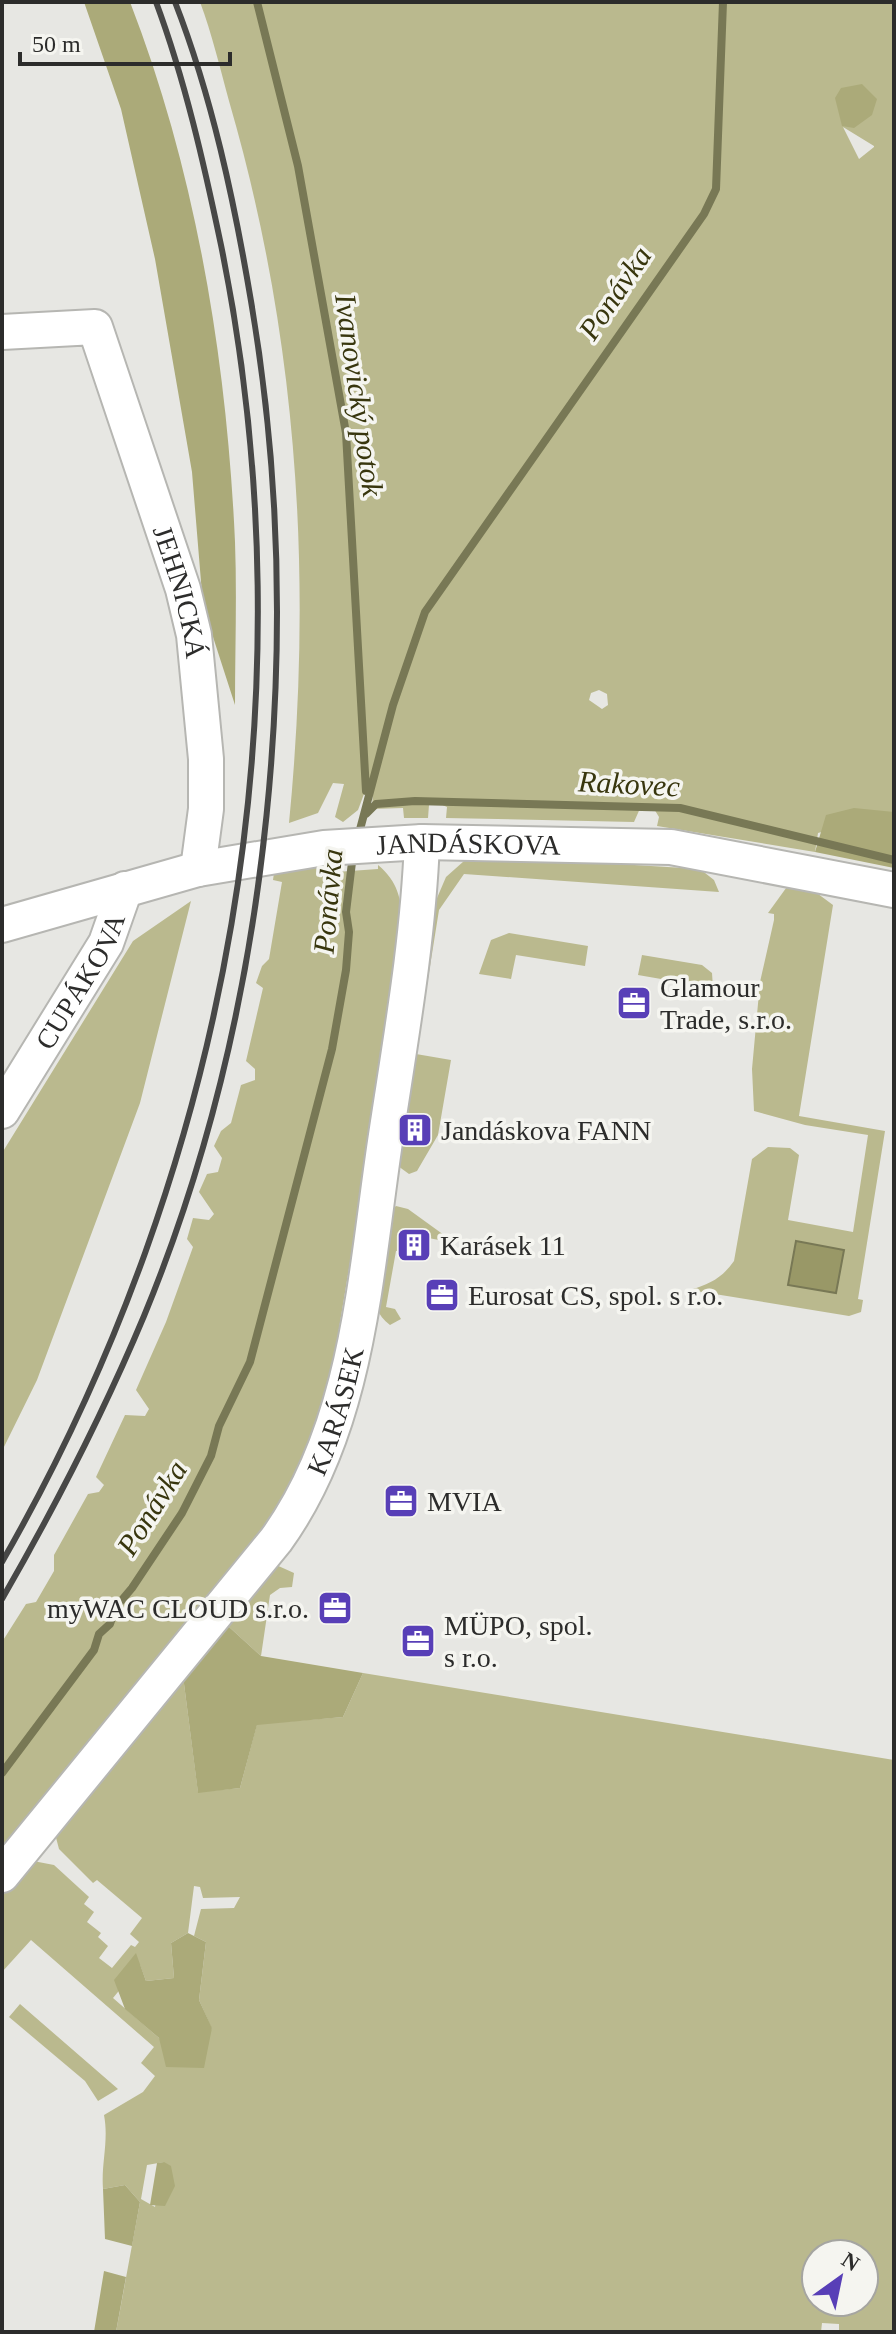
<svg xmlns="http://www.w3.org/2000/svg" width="896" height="2334" viewBox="0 0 896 2334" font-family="Georgia,serif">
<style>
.green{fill:#bab98e;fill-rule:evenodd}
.forest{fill:#abaa79}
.water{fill:#999867;stroke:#787855;stroke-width:2}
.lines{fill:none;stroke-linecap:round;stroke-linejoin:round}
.stream{stroke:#787855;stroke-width:8}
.minor-casing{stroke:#b6b6b2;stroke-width:38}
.minor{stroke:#fff;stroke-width:34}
.rail{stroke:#484847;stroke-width:6}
.labels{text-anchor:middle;stroke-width:7;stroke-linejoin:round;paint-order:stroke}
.street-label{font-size:28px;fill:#2c2c2b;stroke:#f5f5f0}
.poi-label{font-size:28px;fill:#2c2c2b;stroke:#f5f5f0;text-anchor:start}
.water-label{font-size:30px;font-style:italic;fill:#38360e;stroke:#f5f5f0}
</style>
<rect width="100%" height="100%" fill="#e7e7e3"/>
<path class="green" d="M 200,2 L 894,2 L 894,812 L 818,833 L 815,852 L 657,826 L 659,817 L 651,804 L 642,804 L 634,822 L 446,818 L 447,807 L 438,803 L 429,805 L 428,818 L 404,818 L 403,808 L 372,809 L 373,791 L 364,794 L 358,810 L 343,822 L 335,817 L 344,784 L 333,783 L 318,813 L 289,823 C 313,577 298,338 229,101 C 220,68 212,34 200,2 ZM 843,127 L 874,146 L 874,147 L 859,159 ZM 599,690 L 607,694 L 608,705 L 602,709 L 589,700 L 591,693 Z
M 488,856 L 700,869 L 714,880 L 719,892 L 464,874 L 439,910 L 416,1054 L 451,1060 L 438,1135 L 417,1171 L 409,1174 L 398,1166 L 400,1140 L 408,1136 L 419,1138 L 422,1124 L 401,1116 L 437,898 L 446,877 L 464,861 Z
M 378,865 C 409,890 402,925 400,961 L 328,1395 L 316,1434 L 279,1513 L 2,1848 L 2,1642 L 26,1604 L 36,1602 L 54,1571 L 54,1555 L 88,1494 L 99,1492 L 104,1485 L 96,1477 L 125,1415 L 145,1416 L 149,1409 L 136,1390 L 166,1322 L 193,1247 L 187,1239 L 193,1218 L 209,1220 L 214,1214 L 199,1192 L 207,1174 L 218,1172 L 222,1158 L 214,1146 L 221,1131 L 231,1123 L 241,1085 L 255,1080 L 255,1069 L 246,1061 L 263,988 L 256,983 L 262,966 L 269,959 L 282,882 L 273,880 L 274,873 L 321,867 L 322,873 L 378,869 Z
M 789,884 L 810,888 L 833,905 L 799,1116 L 885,1131 L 858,1299 L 863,1300 L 861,1312 L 849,1316 L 690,1290 C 710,1284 722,1278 734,1261 L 752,1159 L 768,1147 L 790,1148 L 799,1155 L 788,1220 L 853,1232 L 868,1135 L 805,1125 L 754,1111 L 752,1069 L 760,982 L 774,920 L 774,914 L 768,913 Z
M 191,901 L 140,1103 L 37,1380 L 2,1451 L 2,1153 L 133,941 Z
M 509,933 L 588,946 L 585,966 L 516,955 L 511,979 L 479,974 L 491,940 Z
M 642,955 L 702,965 L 712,973 L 713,988 L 638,975 Z
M 396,1206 L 408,1209 L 455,1243 L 407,1234 L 403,1251 L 396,1251 L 386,1307 L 395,1309 L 401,1319 L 390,1325 C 356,1300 382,1247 389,1212 Z
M 274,1564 L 294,1573 L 292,1587 L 280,1588 L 270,1595 L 261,1656 L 228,1626 Z
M 363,1673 L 894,1760 L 894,2332 L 839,2332 L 839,2324 L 822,2323 L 821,2332 L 116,2332 L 140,2202 L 125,2185 L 103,2189 C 101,2163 109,2141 104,2115 L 143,2092 L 155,2076 L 141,2063 L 154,2047 L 31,1940 L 2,1972 L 2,1891 L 28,1860 L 54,1865 L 89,1897 L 84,1904 L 94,1912 L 87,1922 L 101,1933 L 98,1937 L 108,1946 L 99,1958 L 112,1968 L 131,1945 L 135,1947 L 139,1942 L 130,1934 L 142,1918 L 97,1880 L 93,1883 L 59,1849 L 54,1830 L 183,1676 L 198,1792 L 240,1788 L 257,1724 L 343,1717 ZM 194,1886 L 200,1887 L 203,1898 L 240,1897 L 234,1908 L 201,1909 L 194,1936 L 206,1942 L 199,2000 L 212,2029 L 167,2045 L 113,1998 L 140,1965 L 146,1981 L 174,1978 L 171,1943 L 188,1933 ZM 164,2162 L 155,2207 L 141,2199 L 147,2165 ZM 816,2254 L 864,2254 L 864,2302 L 816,2302 Z
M 20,2004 L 118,2089 L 98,2101 L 85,2081 L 9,2017 Z"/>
<path class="forest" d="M 84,2 L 130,2 C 196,172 227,361 235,542 C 237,596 235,651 235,705 L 203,606 L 192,472 L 155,259 L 121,109 Z
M 862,84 L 877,99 L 872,115 L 854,128 L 842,126 L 835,98 L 841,88 Z
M 854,808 L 894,812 L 894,868 L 815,852 L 826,815 Z
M 228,1626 L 261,1656 L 363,1673 L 343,1717 L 257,1725 L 240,1788 L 198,1793 L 183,1676 Z
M 188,1933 L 206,1942 L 199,2000 L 212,2028 L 204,2068 L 166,2067 L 159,2038 L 125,2009 L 114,1980 L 136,1953 L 146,1981 L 174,1978 L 171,1943 Z
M 164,2162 L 171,2166 L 175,2186 L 165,2206 L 150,2205 L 157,2163 Z
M 125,2185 L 140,2202 L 132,2246 L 105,2239 L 103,2189 Z
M 104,2271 L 126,2277 L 116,2332 L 94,2332 Z"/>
<path class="water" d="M 796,1241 L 844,1250 L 836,1293 L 788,1285 Z"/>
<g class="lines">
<path class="stream" d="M 257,2 L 298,166 L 346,433 L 366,791
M 366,814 L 376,804 L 415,801 L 680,808 L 894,860
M 358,837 L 393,705 L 425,612 L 704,214 L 716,189 L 723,2
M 2,1773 L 94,1650 L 99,1634 L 110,1624 L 116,1607 L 132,1588 L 182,1513 L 211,1456 L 219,1426 L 250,1362 L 332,1049 L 346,970 L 349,932 L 346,912 L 353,854"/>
<g class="minor-casing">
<g id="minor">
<path id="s1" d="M 2,332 L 95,327 L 183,589 L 194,635 L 206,759 L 206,809 L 198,869"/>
<path id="s2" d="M 2,925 L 198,869 L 324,848 L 422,842 L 671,847 L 894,890"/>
<path id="s3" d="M 2,1111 L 106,943 L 125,889"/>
<path id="s4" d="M 2,1875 L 276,1540 C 358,1427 365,1276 385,1142 C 400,1042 418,943 422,842"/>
</g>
</g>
<use href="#minor" class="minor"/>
<path class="rail" d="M 2,1562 C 230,1165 313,696 221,245 C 204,164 185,80 156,2
M 2,1599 C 55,1507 103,1414 144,1316 C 272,1006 307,630 251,301 C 234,200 212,97 175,2"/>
</g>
<defs>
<g id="office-square" transform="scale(1.8)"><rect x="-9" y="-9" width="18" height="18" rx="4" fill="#583fb7" stroke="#f5f5f0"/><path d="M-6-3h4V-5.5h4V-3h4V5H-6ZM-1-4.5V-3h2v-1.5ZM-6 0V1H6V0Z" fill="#fff"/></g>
<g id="building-square" transform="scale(1.8)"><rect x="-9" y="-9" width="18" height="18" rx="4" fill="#583fb7" stroke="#f5f5f0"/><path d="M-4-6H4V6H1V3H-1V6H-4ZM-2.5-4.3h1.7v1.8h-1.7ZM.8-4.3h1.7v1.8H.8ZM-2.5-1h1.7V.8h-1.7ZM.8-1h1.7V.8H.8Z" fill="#fff"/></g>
</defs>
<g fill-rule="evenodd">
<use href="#office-square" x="634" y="1003"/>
<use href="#building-square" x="415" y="1130"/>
<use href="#building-square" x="414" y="1245"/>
<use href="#office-square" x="442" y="1295"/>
<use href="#office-square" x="401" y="1501"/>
<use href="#office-square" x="335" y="1608"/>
<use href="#office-square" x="418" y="1641"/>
</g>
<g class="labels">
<g class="street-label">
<text dy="10" stroke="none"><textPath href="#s1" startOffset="372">JEHNICKÁ</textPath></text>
<text dy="10" stroke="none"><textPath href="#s2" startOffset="476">JANDÁSKOVA</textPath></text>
<text dy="10" stroke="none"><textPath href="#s3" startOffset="152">CUPÁKOVA</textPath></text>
<text dy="10" stroke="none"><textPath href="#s4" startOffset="576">KARÁSEK</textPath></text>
</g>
<g class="poi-label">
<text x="660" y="997">Glamour<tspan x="660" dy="32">Trade, s.r.o.</tspan></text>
<text x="441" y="1140">Jandáskova FANN</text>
<text x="440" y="1255">Karásek 11</text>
<text x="468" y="1305">Eurosat CS, spol. s r.o.</text>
<text x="427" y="1511">MVIA</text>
<text x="309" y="1618" text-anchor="end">myWAC CLOUD s.r.o.</text>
<text x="444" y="1635">MÜPO, spol.<tspan x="444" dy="32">s r.o.</tspan></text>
</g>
<g class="water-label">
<text transform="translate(615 293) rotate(-56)" y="10">Ponávka</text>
<text transform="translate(359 395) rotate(82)" y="10">Ivanovický potok</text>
<text transform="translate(629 784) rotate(3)" y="10">Rakovec</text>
<text transform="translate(328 901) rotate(-85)" y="10">Ponávka</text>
<text transform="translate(152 1508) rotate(-58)" y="10">Ponávka</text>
</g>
</g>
<rect width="896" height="2334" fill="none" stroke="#2c2c2b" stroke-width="8"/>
<g transform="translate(840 2278) rotate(33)"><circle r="38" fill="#f5f5f0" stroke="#a5a5a1" stroke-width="2"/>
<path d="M0-6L14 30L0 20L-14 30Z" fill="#583fb7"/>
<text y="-12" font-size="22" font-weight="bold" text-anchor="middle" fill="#2c2c2b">N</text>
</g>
<path d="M20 52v12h210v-12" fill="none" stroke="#2c2c2b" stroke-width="4"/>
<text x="32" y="52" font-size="24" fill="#2c2c2b" stroke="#f5f5f0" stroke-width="6" paint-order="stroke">50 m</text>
</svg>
